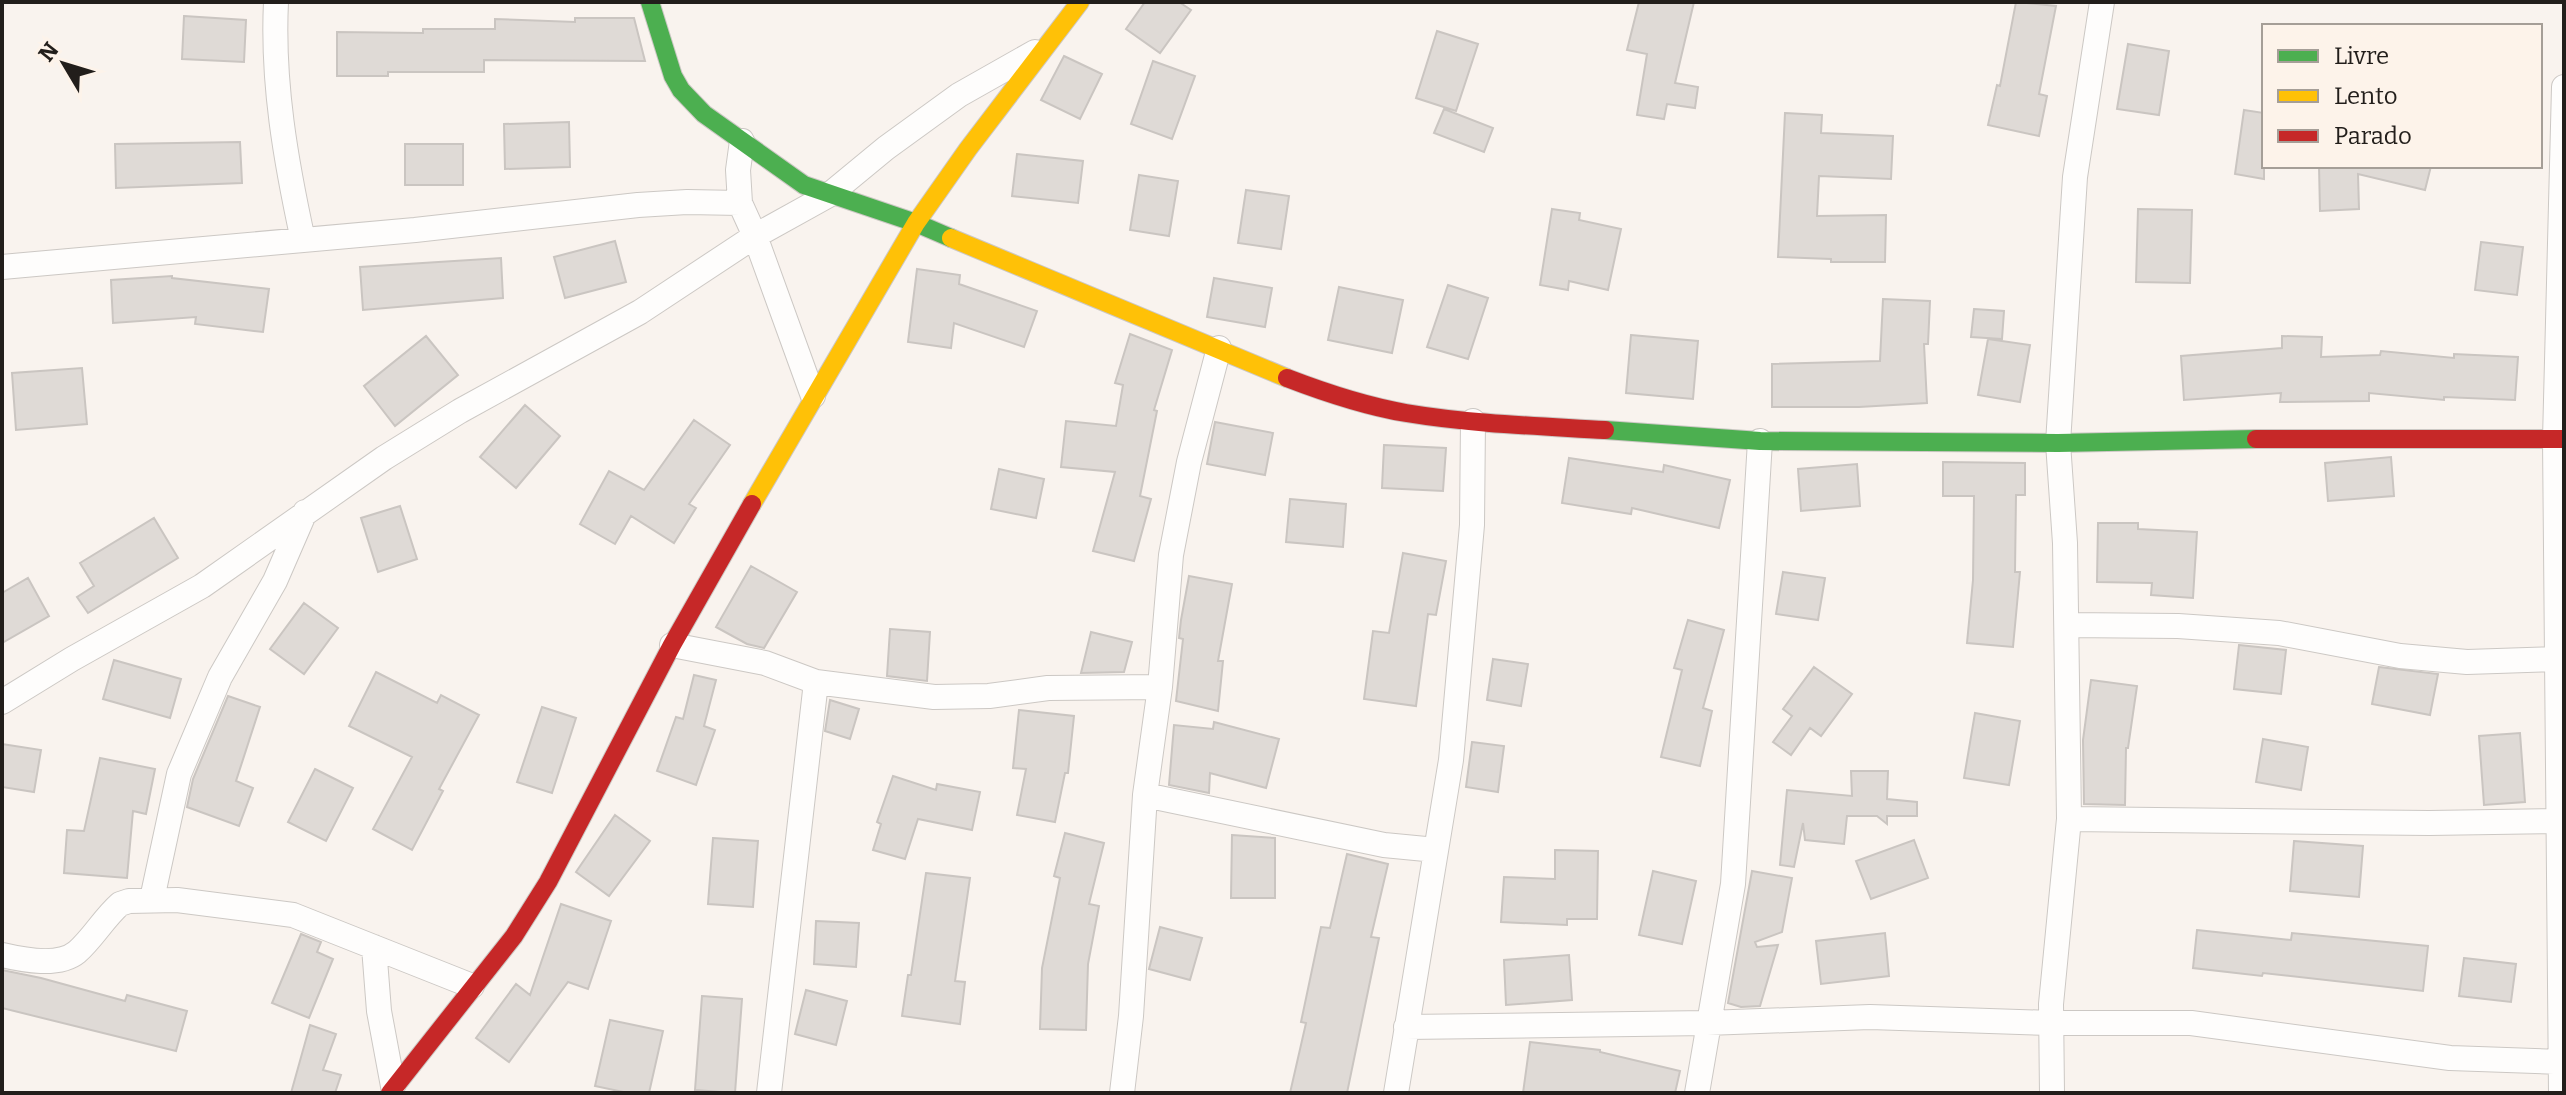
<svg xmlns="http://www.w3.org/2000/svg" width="2566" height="1095" viewBox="0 0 2566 1095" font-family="Bitter,serif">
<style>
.building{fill:#dfdad6;stroke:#cac5c1;stroke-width:2}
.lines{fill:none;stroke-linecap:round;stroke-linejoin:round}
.street-casing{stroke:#ccc8c4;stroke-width:26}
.fast-casing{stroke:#ccc8c4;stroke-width:20}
.slow-casing{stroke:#ccc8c4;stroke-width:20}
.jam-casing{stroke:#ccc8c4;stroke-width:20}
.street{stroke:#fefdfc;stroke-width:24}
.fast{stroke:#4caf50;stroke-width:18}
.slow{stroke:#ffc107;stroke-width:18}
.jam{stroke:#c62828;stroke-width:18}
</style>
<rect width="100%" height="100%" fill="#f9f3ee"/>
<path class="building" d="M 1145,2 L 1179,2 L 1191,10 L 1160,53 L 1126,29 Z
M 1639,2 L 1694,2 L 1675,83 L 1698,87 L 1695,108 L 1667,104 L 1664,119 L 1637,115 L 1647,54 L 1627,50 Z
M 2016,2 L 2056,6 L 2039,94 L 2047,96 L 2039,136 L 1988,125 L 1997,85 L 2000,86 Z
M 184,16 L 246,20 L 244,62 L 182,59 Z
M 575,18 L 634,18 L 645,61 L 484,60 L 484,72 L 388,72 L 388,76 L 337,76 L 337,32 L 423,33 L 423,29 L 495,29 L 495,19 L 575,22 Z
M 1437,31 L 1478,44 L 1456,111 L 1416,98 Z
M 2128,44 L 2169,51 L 2159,115 L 2117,109 Z
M 1064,56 L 1102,74 L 1080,119 L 1041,100 Z
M 1153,61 L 1195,76 L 1172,139 L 1131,124 Z
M 1444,109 L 1493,128 L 1484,152 L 1434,133 Z
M 2244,110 L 2264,113 L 2264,179 L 2235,174 Z
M 1785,113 L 1822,115 L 1821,133 L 1893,136 L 1891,179 L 1819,176 L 1817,216 L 1886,215 L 1885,262 L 1831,262 L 1831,259 L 1778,257 Z
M 569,122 L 570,167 L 505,169 L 504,124 Z
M 240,142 L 242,183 L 116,188 L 115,144 Z
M 405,144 L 463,144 L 463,185 L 405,185 Z
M 1017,154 L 1083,161 L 1078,203 L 1012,196 Z
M 2319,166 L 2357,167 L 2431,166 L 2425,190 L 2358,174 L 2359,209 L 2320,211 Z
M 1139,175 L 1178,181 L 1169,236 L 1130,230 Z
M 1246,190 L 1289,196 L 1281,249 L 1238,243 Z
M 1552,209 L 1580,213 L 1579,220 L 1621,229 L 1608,290 L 1569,281 L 1568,290 L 1540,285 Z
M 2138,209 L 2192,210 L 2190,283 L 2136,282 Z
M 615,241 L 626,282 L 565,298 L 554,257 Z
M 2481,242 L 2523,247 L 2517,295 L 2475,290 Z
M 501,258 L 503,298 L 363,310 L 360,267 Z
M 917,269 L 960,275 L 959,284 L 1037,311 L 1024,347 L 954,323 L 951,348 L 908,342 Z
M 172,276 L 172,278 L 269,289 L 263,332 L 195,324 L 196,317 L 113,323 L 111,280 Z
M 1214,278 L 1272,288 L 1265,327 L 1207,317 Z
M 1448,285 L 1488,298 L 1468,359 L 1427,347 Z
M 1339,287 L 1403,300 L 1392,353 L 1328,340 Z
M 1883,299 L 1930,301 L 1928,344 L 1924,344 L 1927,403 L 1859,407 L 1772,407 L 1772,364 L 1880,361 Z
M 1974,309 L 2004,311 L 2002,339 L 1971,337 Z
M 1130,334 L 1172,350 L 1154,410 L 1157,411 L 1140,496 L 1151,499 L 1134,561 L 1093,551 L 1115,472 L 1061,467 L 1066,421 L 1116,426 L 1123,385 L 1115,383 Z
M 1631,335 L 1698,341 L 1693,399 L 1626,393 Z
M 426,336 L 458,375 L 395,426 L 364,386 Z
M 2282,336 L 2322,337 L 2321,357 L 2380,355 L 2381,351 L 2454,358 L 2454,354 L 2518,357 L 2515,400 L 2444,397 L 2444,400 L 2369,393 L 2369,401 L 2280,402 L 2281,393 L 2184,400 L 2181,356 L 2282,348 Z
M 1988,339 L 2030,345 L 2020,402 L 1978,395 Z
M 82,368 L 87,424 L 16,430 L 12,373 Z
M 525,405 L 560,436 L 516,488 L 480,457 Z
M 694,420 L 730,445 L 689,504 L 696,508 L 674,543 L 631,516 L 615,544 L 580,524 L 609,471 L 644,490 Z
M 1215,422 L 1273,433 L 1265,475 L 1207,464 Z
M 1384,445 L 1446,448 L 1443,491 L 1382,488 Z
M 2391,457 L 2394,496 L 2328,501 L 2325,463 Z
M 1569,458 L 1663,472 L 1664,465 L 1730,480 L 1719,528 L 1632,508 L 1631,514 L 1562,503 Z
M 1943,462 L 2025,463 L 2025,495 L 2016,495 L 2015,572 L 2020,572 L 2013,647 L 1967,643 L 1973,580 L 1974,496 L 1943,496 Z
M 1857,464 L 1860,506 L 1801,511 L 1798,469 Z
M 999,469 L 1044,479 L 1036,518 L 991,509 Z
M 1290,499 L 1346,504 L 1343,547 L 1286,542 Z
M 400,506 L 417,559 L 378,572 L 361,518 Z
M 154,518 L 178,558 L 88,613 L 77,597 L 94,586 L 80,563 Z
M 2098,523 L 2138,523 L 2138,529 L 2197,532 L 2193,598 L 2151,595 L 2152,583 L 2097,582 Z
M 1403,553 L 1446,561 L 1436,615 L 1428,614 L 1416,706 L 1364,699 L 1373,631 L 1389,633 Z
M 751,566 L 797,592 L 764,648 L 747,644 L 716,627 Z
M 1783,572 L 1825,578 L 1818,620 L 1776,614 Z
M 1189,576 L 1232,584 L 1218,661 L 1223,661 L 1218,711 L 1176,701 L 1183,639 L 1179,638 L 1181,620 Z
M 28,578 L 49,616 L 2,643 L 2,593 Z
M 304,603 L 338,628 L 304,674 L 270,649 Z
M 1688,620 L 1724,630 L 1703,708 L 1712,711 L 1700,766 L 1661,757 L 1682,670 L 1674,668 Z
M 890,629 L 930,632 L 927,681 L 887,676 Z
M 1091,632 L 1132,642 L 1124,672 L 1081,673 Z
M 2239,645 L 2286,650 L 2281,694 L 2234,689 Z
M 1493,659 L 1528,664 L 1521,706 L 1487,700 Z
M 114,660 L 181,679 L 170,718 L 103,699 Z
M 1814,667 L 1852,694 L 1821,736 L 1810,728 L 1791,755 L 1773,742 L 1792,716 L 1783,709 Z
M 2379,667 L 2438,674 L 2430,715 L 2372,704 Z
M 376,672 L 437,703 L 441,695 L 479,715 L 439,789 L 443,791 L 412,850 L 373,829 L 412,757 L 349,726 Z
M 694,675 L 716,680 L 704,726 L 715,730 L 696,785 L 657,771 L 676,717 L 683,719 Z
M 2091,680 L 2137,686 L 2128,748 L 2126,748 L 2125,805 L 2084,804 L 2083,740 Z
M 228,696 L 260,707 L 236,781 L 253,788 L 239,826 L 187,807 L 193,779 Z
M 830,700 L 859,709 L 850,739 L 825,731 Z
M 542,707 L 576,718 L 552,793 L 517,782 Z
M 1019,710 L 1074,716 L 1068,773 L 1065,773 L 1055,822 L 1017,815 L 1026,769 L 1013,768 Z
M 1975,713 L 2020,721 L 2009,785 L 1964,778 Z
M 1214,722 L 1279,739 L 1266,788 L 1210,773 L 1209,793 L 1169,785 L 1174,725 L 1213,729 Z
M 2520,733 L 2525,802 L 2484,805 L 2479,736 Z
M 2263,739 L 2308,747 L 2301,790 L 2256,782 Z
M 1472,742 L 1504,746 L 1498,792 L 1466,787 Z
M 2,744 L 41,750 L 34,792 L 2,787 Z
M 100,758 L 155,769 L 146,814 L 133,811 L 127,878 L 64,873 L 67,830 L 84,831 Z
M 315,769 L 353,788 L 326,841 L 288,822 Z
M 1851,771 L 1888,771 L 1887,799 L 1917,802 L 1917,816 L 1887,816 L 1887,824 L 1877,816 L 1847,816 L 1844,844 L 1805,840 L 1803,823 L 1794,867 L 1780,865 L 1787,790 L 1852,796 Z
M 893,776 L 936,790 L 937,784 L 980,792 L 972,830 L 918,819 L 905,859 L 873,850 L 881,824 L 877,822 Z
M 615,815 L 650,841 L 609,896 L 576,872 Z
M 1065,833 L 1104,843 L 1089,904 L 1099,906 L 1088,964 L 1086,1030 L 1040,1029 L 1042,968 L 1060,878 L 1054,876 Z
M 1232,835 L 1275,838 L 1275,898 L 1231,898 Z
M 713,838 L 758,841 L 753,907 L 708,904 Z
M 1914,840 L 1928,878 L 1871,899 L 1856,861 Z
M 2294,841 L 2363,846 L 2359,897 L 2290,891 Z
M 1555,850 L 1598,851 L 1597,919 L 1567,919 L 1567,925 L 1501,922 L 1504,877 L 1555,879 Z
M 1347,854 L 1388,864 L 1371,937 L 1379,938 L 1347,1093 L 1290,1093 L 1306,1023 L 1301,1022 L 1321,927 L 1330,928 Z
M 1653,871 L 1696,881 L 1682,944 L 1639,935 Z
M 1752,871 L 1792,878 L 1782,932 L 1755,942 L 1757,947 L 1778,945 L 1760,1006 L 1741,1007 L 1728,1003 Z
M 926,873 L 970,878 L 955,981 L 965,982 L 960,1024 L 902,1016 L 908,975 L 911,975 Z
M 561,904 L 611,921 L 588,989 L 568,982 L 509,1062 L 476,1038 L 516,984 L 530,995 Z
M 816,921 L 859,923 L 856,967 L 814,964 Z
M 1160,927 L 1202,938 L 1190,980 L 1149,969 Z
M 2197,930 L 2291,940 L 2292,933 L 2428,946 L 2423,991 L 2263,973 L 2262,976 L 2193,968 Z
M 1885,933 L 1889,976 L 1821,984 L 1816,941 Z
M 301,934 L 321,942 L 317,952 L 333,959 L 309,1018 L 272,1003 Z
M 1569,955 L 1572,1000 L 1506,1005 L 1504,960 Z
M 2464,958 L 2516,964 L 2511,1002 L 2459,996 Z
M 2,970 L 41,978 L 125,1001 L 127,995 L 187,1011 L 176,1051 L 2,1008 Z
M 806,990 L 847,1001 L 836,1045 L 795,1034 Z
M 702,996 L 742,999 L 735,1093 L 695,1090 Z
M 610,1020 L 663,1031 L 649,1093 L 628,1093 L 595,1086 Z
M 310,1025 L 336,1034 L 323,1070 L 341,1075 L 335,1093 L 291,1093 Z
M 1530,1042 L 1600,1050 L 1600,1052 L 1680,1071 L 1675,1093 L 1523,1093 Z"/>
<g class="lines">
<g class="street-casing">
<path id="street" d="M 276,2 C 272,83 286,162 303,240
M 742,141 L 738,170 L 740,203 L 755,236 L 813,396
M 2,267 L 415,230 L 638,205 L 687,202 L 740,203
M 2067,625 L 2178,626 L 2279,633 L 2400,656 L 2467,662 L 2557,659
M 672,645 L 765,663 L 816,682 L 769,1093
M 816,682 L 934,697 L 989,696 L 1048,688 L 1160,687
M 2,702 L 72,659 L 202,586 L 384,458 L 460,411 L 640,312 L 755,236 L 829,195 L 886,148 L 959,95 L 1035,52
M 1145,795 L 1384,845 L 1436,850
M 2069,819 L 2429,823 L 2559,821
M 152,899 L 179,774 L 220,677 L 275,581 L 305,512
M 374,947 L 379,1011 L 393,1086
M 2,955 C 23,960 59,967 77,952 C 93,938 104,918 120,904 L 129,901 L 177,900 L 293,915 L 472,986
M 1406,1027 L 1707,1023 L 1870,1017 L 2051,1023 L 2191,1023 L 2450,1058 L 2561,1062
M 1122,1093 L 1131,1016 L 1145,795 L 1160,687 L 1171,555 L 1189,462 L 1219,348
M 1396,1093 L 1451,760 L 1472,525 L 1473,421
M 1697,1093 L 1733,884 L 1760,441
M 2052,1093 L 2051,1004 L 2069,819 L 2065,543 L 2058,443 L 2075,177 L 2102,2
M 2561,1093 L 2555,439 L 2564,87"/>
</g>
<g class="fast-casing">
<path id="fast" d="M 650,2 L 673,76 L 681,90 L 704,114 L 804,185 L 916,223 L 951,238
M 1605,430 L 1760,441 L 2058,443 L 2256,439"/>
</g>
<g class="slow-casing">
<path id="slow" d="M 951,238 L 1287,378
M 752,504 L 916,223 L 968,149 L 1080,2"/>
</g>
<g class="jam-casing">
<path id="jam" d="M 1287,378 C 1326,393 1365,406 1406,413 C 1472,424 1539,426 1605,430
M 2256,439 L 2564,439
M 390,1093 L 514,936 L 548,882 L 672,645 L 752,504"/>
</g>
<use href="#street" class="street"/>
<use href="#fast" class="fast"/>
<use href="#slow" class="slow"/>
<use href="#jam" class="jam"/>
</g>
<rect width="2566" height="1095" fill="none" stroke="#221e1b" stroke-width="8"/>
<rect x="2262" y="24" width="280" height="144" fill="#fdf3ea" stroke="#a59e97" stroke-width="2"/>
<rect x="2278" y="50" width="40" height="12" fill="#4caf50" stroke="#a59e97" stroke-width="2"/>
<text x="2334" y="64" font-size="24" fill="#221e1b">Livre</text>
<rect x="2278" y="90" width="40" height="12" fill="#ffc107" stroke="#a59e97" stroke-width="2"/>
<text x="2334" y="104" font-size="24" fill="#221e1b">Lento</text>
<rect x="2278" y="130" width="40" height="12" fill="#c62828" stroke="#a59e97" stroke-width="2"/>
<text x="2334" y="144" font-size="24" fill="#221e1b">Parado</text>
<g transform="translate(64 64) rotate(308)" stroke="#fdf3ea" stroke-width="6" paint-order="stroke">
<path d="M0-6L14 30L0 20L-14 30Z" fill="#221e1b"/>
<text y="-12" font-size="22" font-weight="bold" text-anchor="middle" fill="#221e1b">N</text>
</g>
</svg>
